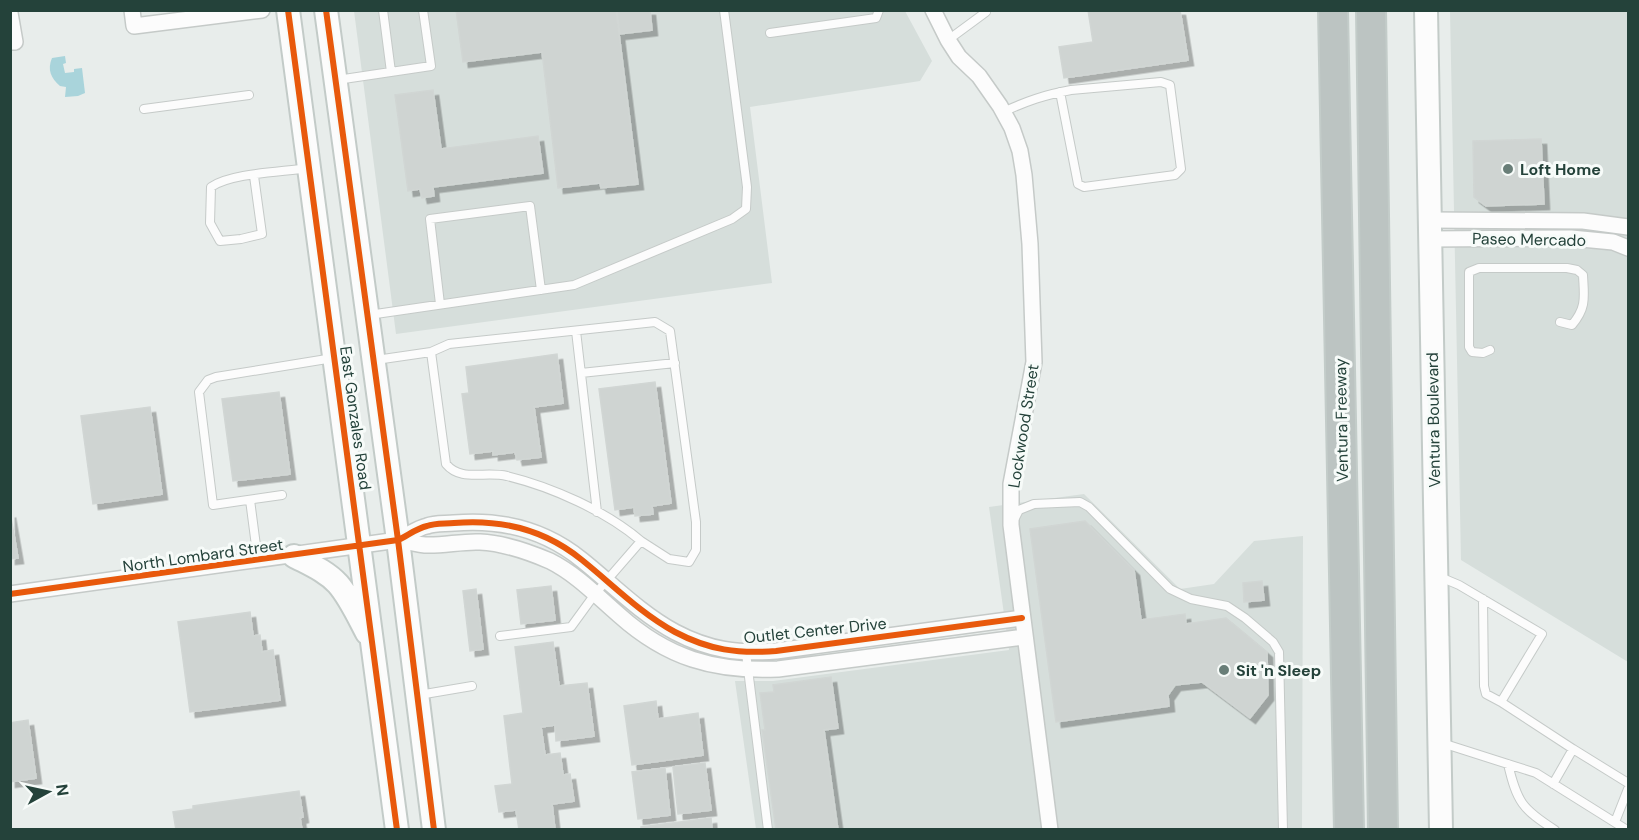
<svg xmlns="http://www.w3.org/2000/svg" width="1639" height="840" viewBox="0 0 1639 840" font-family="'DM Sans',sans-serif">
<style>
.built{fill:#d6dedb}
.water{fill:#a9d4db}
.building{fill:#cfd4d2;stroke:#d1d6d4;stroke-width:1.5;filter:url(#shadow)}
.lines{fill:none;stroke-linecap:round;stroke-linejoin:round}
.lane-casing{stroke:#c5cac8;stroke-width:10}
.street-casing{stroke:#c5cac8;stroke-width:18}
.secondary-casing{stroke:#c3cbc8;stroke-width:26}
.highway-casing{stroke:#c3ccc9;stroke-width:32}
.lane{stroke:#fcfcfc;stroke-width:8}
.street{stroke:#fcfcfc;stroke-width:15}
.secondary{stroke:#fcfcfc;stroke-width:22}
.highway{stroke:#bcc4c2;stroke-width:28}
.cycleway-casing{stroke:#f7fbf9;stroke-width:10}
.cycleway{stroke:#e8590c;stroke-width:6}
.poi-dot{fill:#697e78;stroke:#f7fbf9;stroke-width:2}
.labels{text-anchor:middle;stroke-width:6;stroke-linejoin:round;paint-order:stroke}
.poi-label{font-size:16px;font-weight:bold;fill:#24423a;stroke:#f7fbf9;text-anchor:start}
.street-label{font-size:16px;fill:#24423a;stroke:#f7fbf9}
</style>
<defs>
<filter id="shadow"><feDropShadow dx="5.5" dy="5.5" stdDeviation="0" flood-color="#0004"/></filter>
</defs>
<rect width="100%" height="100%" fill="#e8edeb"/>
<path class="built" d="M 354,11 L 905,11 L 932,61 L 920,81 L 750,107 L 772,283 L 396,334 Z
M 1450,11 L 1628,11 L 1628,662 L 1461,560 Z
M 1084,494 L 1180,589 L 1214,584 L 1254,541 L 1303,536 L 1302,829 L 756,829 L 735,681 L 773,681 L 1009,650 L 989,507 Z"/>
<path class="water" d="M 65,56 L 66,63 L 63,64 L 65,73 L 74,72 L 74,69 L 82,68 L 85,93 L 78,96 L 65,97 L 66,87 L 60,86 C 51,78 47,70 52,58 Z"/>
<path class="building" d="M 456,10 L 616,10 L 638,184 L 601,188 L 600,183 L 558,188 L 542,52 L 463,62 Z
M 617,10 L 650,10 L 652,30 L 620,34 Z
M 1088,10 L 1180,10 L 1188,60 L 1064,78 L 1059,47 L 1093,42 Z
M 433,90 L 441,149 L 538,136 L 543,173 L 433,187 L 434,196 L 422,198 L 420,189 L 408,191 L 395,95 Z
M 1541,139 L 1544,204 L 1486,206 L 1474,197 L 1473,141 Z
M 557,354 L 563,403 L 534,407 L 541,457 L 517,460 L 515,452 L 493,455 L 493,451 L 470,454 L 462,394 L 469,393 L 466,367 Z
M 655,382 L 671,503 L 652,506 L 653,514 L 635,516 L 634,507 L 615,510 L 599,389 Z
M 279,392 L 290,474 L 233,481 L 222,399 Z
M 150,407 L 162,494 L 93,504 L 81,416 Z
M 10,512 L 18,558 L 10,559 Z
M 1085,521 L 1134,570 L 1141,620 L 1185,614 L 1186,624 L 1226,618 L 1267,652 L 1268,695 L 1250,718 L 1202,682 L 1175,685 L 1168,695 L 1169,706 L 1056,722 L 1030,529 Z
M 1262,581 L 1264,600 L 1244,602 L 1243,583 Z
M 551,586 L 555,620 L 521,624 L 517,590 Z
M 476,589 L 483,649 L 470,651 L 463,591 Z
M 250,612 L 253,636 L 260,635 L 262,652 L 273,650 L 280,700 L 190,712 L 178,622 Z
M 553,642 L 559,686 L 587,683 L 594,736 L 556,741 L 555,725 L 541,727 L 545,755 L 560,753 L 563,775 L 570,774 L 574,801 L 552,804 L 555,830 L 519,830 L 516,810 L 499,812 L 495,786 L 512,784 L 504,716 L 523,713 L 515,647 Z
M 831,677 L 838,728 L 824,730 L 838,830 L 776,830 L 762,730 L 765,730 L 760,693 L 774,692 L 773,685 Z
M 656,701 L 658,719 L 698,713 L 703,755 L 632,765 L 624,706 Z
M 28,720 L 36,778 L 10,782 L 10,723 Z
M 705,763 L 711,810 L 678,814 L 673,767 Z
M 665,768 L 670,815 L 638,819 L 632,772 Z
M 299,791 L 303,817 L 300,818 L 302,830 L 176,830 L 173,812 L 193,809 L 193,806 Z
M 711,818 L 712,830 L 641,830 L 641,827 Z"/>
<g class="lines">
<g class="lane-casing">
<path id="lane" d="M 383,10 L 391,72
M 770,33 L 876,18 L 879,10
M 948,40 L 986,12
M 337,80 L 431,66 L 423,10
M 144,109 L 249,95
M 1003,112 C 1027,101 1044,95 1071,90 L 1161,82 L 1170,85 L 1181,169 L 1175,175 L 1084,187 L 1078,184 L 1060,92
M 254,176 L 262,234 L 241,239 L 220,241 L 210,223 L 211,187 C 231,173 282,172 308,168
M 440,304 L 430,219 L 530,206 L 541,290
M 369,315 L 574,285 L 732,219 L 746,209 L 747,187 L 724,10
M 576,331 L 597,512
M 1490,350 L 1483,353 L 1472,352 L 1469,347 L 1469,272 L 1479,268 L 1567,268 L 1577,270 L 1583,275 C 1584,297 1587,307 1572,325 L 1560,322
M 376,360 L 431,352
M 581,373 L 675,363
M 282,495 L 213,505 L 199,392 L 208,380 L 216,377 L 333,358
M 250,500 L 258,561
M 1015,518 L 1019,510 L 1034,504 L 1080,502 L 1089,507 L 1170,589 L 1191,599 L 1227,606 L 1245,618 L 1273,642 L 1279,652 L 1283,830
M 1440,577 L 1459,585 L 1542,634 L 1501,702 L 1573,749 L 1553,784
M 1483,599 L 1484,686 L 1486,694 L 1501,702
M 500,636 L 571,627 L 595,594 L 641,541 C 606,511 552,487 507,476 C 484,471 461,482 446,464 L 431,352 L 449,344 L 655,322 L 670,331 L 696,522 L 696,550 L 689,562 L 669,559 L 641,541
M 746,653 L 768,830
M 419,695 L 472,686
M 1442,743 L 1536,773 L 1627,830
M 1573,749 L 1628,783
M 1508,764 C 1517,802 1522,809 1555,830
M 1615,822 L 1628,789"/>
</g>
<g class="street-casing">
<path id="street" d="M 132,10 L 134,26 L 262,10
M 933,10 L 948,40 L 959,57 L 979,76 L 1000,106 L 1012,128 L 1020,151 L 1024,175 L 1030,244 L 1034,362 L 1011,484 L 1011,525 L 1050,830
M 10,13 L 15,42 L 10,42
M 1429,220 L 1583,221 L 1628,227
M 1429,239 L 1571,238 L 1613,242 L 1628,248
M 398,540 C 407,542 416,544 425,545 C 443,546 462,541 480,542 C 503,543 529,552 550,561 C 576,574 597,596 619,615 C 667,658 714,672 778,669 L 1024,637
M 10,594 L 398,540 C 407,536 417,528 427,526 C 435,523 445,524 454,523 C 501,519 544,529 582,560 C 612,584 640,613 675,632 C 709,650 738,654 776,651 L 1022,618"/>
</g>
<g class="secondary-casing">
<path id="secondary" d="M 288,10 L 397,830
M 326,10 L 398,540 L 434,830
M 1426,10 L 1441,830
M 294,556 C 309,564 326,571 338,584 C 350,598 358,616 367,633"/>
</g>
<g class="highway-casing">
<path id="highway" d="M 1333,10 L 1349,830
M 1371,10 L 1383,830"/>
</g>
<use href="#lane" class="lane"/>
<use href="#street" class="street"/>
<use href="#secondary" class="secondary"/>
<use href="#highway" class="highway"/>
<g class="cycleway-casing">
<path id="cycleway" d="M 288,10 L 397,830
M 326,10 L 398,540 L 434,830
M 10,594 L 398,540 C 407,536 417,528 427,526 C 435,523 445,524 454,523 C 501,519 544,529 582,560 C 612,584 640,613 675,632 C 709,650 738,654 776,651 L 1022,618"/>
</g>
<use href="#cycleway" class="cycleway"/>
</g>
<g class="poi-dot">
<circle cx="1508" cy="169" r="6"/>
<circle cx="1224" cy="670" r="6"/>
</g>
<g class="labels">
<g class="poi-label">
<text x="1520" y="175">Loft Home</text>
<text x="1236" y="676">Sit 'n Sleep</text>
</g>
<g class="street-label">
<text transform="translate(1529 239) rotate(1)" y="6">Paseo Mercado</text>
<text transform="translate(356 418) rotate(82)" y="6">East Gonzales Road</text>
<text transform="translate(1341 420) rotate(-91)" y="6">Ventura Freeway</text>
<text transform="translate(1433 420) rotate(-91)" y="6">Ventura Boulevard</text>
<text transform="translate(1023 426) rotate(-81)" y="6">Lockwood Street</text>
<text transform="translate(203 555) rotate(-8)" y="6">North Lombard Street</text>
<text transform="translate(815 630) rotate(-6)" y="6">Outlet Center Drive</text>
</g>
</g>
<rect width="1639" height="840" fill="none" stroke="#24423a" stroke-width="24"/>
<g transform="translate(48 792) rotate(82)" stroke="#f7fbf9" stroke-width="4.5" paint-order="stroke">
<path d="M0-4.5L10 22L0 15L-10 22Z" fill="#24423a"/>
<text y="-9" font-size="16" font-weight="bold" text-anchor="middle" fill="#24423a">N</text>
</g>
</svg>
